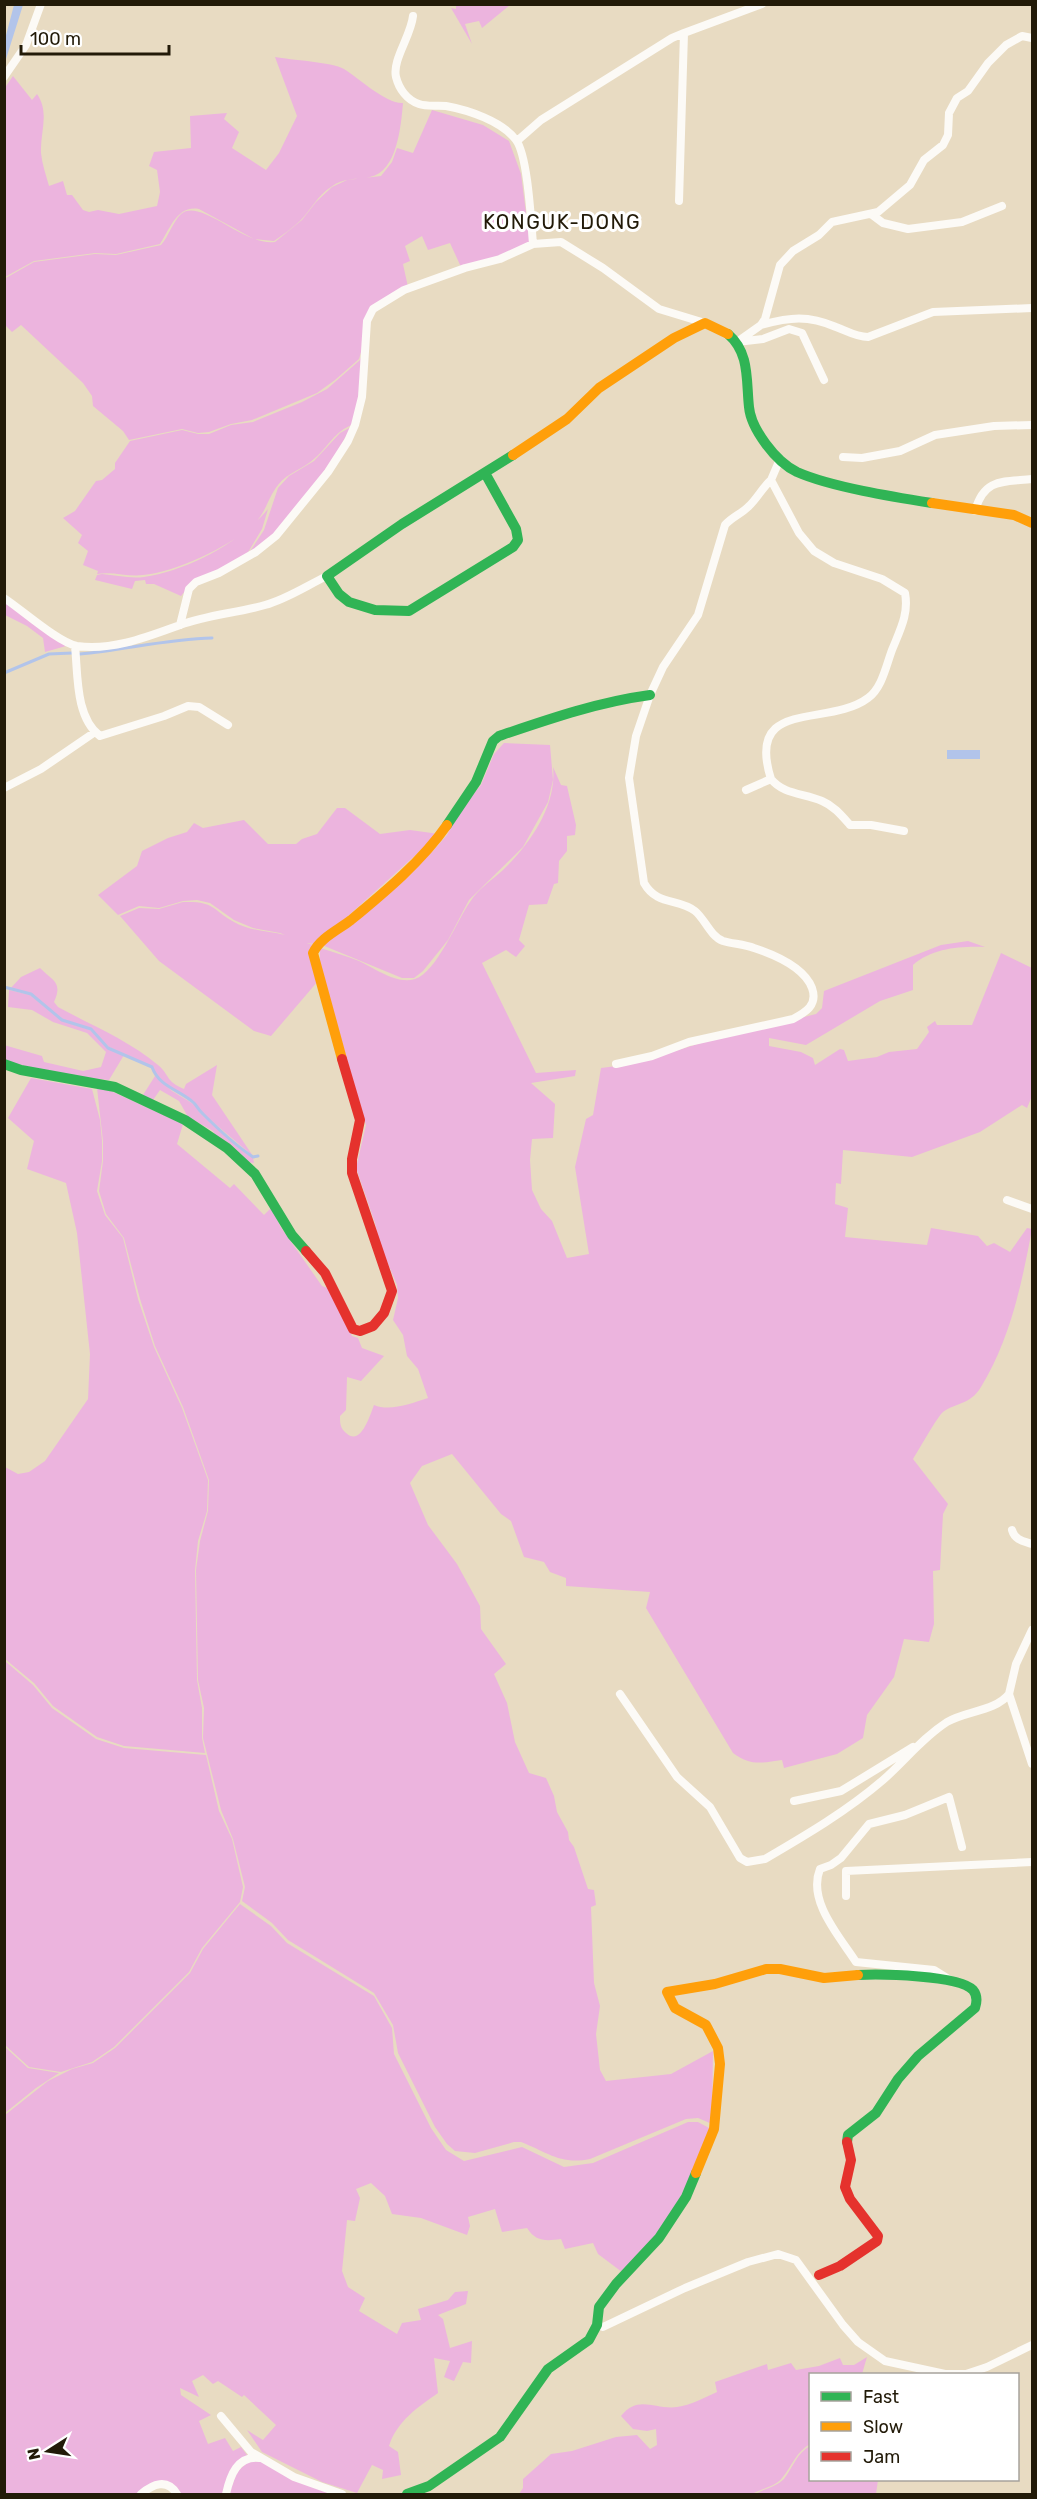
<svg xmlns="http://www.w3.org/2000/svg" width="1037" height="2499" viewBox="0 0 1037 2499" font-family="Rubik,sans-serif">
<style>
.green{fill:#ecb4de}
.water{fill:#b2c4ea}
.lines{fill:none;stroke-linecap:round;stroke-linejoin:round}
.stream{stroke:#b2c4ea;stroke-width:3}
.street{stroke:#fcfaf6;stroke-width:8}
.fast{stroke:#30b455;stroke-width:10}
.slow{stroke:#ff9f0a;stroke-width:10}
.jam{stroke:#e5322d;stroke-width:10}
.labels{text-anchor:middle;stroke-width:6;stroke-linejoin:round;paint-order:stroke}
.quarter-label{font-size:20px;letter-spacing:1.5px;fill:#221a08;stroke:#fff}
</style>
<rect width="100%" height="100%" fill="#e8dbc2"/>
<path class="green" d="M 456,5 L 456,4 L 510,5 L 482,28 L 479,21 L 465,24 L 472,44 L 451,8 L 456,9 Z
M 275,57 C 290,60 332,62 344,69 C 360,79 386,104 403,103 C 401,126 397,172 370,177 C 356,180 344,177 331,187 C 317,196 311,210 300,221 C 292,228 283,235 274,241 L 254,239 L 199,209 C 177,205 170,229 160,244 L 116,254 L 95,253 L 34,261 L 5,277 L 4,89 L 13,76 L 32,100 L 37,94 C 50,113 40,132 41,153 C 42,164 46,175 49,186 L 63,181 L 67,195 L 72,195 L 83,210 L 89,212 L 98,210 L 119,214 L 157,206 L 160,192 L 157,170 L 149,166 L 154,152 L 191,148 L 190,116 L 227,113 L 224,119 L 239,132 L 232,148 L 266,170 L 279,153 L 297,116 Z
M 432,110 L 483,125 L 509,141 L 521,174 L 530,244 L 498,258 L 461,267 L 450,243 L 428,250 L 422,236 L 405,246 L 410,261 L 403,264 L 408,287 L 375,306 L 359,359 L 335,380 L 317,393 L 252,420 L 231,424 L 209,432 L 198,433 L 182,429 L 129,440 L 123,431 L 93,406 L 92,396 L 83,383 L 21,325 L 12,332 L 5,325 L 4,279 L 34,262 L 95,254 L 116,255 L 161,245 C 169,236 172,223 181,214 C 200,197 245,247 275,242 L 302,220 L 316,202 L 332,187 L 347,180 L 381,176 L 392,162 L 397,148 L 413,153 Z
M 362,354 L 359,399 L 352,425 C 335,431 328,447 315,458 C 304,469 288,472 278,485 C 267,499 266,514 251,527 C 226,548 176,572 143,575 C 128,577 112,571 97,574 L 98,571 L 83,565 L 88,551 L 78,543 L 82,535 L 63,518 L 75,511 L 96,481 L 102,480 L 115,469 L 115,463 L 130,441 L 182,430 L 198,434 L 209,434 L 231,425 L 253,422 L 302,402 L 327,389 L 360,360 Z
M 351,427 L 334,458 L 275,535 L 249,553 L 264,530 L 278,488 L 289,476 L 314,461 L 340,433 Z
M 268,509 L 262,529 L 247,554 L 189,586 L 181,596 L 154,584 L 146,584 L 145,580 L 135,581 L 132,589 L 95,580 L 97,575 L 102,574 C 116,575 130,579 144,577 C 187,571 241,542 268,509 Z
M 4,602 L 61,642 L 66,646 L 45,652 L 43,638 L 27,626 L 5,615 Z
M 504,743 L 550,745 L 553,780 L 548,802 L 523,847 L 469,900 L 448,940 L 423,971 L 414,978 L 402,978 L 322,945 L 433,851 L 447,835 L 460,810 L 481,785 L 494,754 Z
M 553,767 L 561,785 L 567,786 L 576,825 L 575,835 L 567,836 L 567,851 L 559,861 L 558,883 L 554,884 L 547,904 L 529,905 L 519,940 L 525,946 L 516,957 L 506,950 L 482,963 L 536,1073 L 576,1070 L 575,1076 L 531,1083 L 555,1104 L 553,1138 L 532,1139 L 530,1160 L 532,1190 L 541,1209 L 552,1221 L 567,1258 L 589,1254 L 575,1167 L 586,1119 L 593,1115 L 601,1068 L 633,1064 L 701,1043 L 816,1014 L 822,1008 L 824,991 L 941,945 L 968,941 L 985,947 C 961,946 932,948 913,965 L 913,990 L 880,1001 L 806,1045 L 769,1038 L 769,1046 L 801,1052 L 813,1058 L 815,1065 L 840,1049 L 844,1050 L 848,1061 L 877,1057 L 889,1052 L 917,1049 L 929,1032 L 927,1027 L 935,1021 L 937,1025 L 972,1025 L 1001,953 L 1032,968 L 1032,1096 L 1027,1108 L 1022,1105 L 980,1132 L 912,1157 L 843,1150 L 841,1184 L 836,1183 L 835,1204 L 848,1208 L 845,1237 L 927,1245 L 931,1228 L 978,1236 L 987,1246 L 994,1243 L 1010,1252 L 1027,1228 L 1032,1229 C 1022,1283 1010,1340 981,1387 C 970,1405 957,1402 943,1412 C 937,1417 919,1450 913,1459 L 948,1504 L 943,1514 L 940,1570 L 933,1571 L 934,1624 L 929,1642 L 904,1639 L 894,1677 L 867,1715 L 863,1738 L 837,1754 L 784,1768 L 782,1760 C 762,1763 750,1766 733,1753 L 646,1608 L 650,1592 L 566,1586 L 566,1578 L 550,1572 L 544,1562 L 524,1557 L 511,1521 L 501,1514 L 452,1454 L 422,1466 L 410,1483 L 428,1525 L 457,1564 L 480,1606 L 481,1629 L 506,1664 L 494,1674 L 507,1703 L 515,1742 L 529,1773 L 546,1778 L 554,1796 L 557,1812 L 568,1832 L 569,1840 L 574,1847 L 588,1889 L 594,1890 L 596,1905 L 591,1907 L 594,1983 L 600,2006 L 596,2034 L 600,2070 L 606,2081 L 671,2074 L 713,2051 L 712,2124 L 698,2118 L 686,2119 L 590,2159 C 560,2165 547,2152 521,2142 L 514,2142 L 475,2153 L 455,2151 L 447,2144 L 435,2127 L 398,2053 L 393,2025 L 374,1993 L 288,1940 L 272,1923 L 242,1901 L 245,1887 L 233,1839 L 221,1810 L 203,1738 L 204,1708 L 198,1680 L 196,1570 L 200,1541 L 208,1511 L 209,1480 L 183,1407 L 155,1346 L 140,1299 L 124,1238 L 106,1214 L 99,1191 L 103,1161 L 103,1141 L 97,1088 L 111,1091 L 183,1124 L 177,1144 L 230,1188 L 234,1184 L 264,1215 L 272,1207 L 280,1226 L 322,1286 L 330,1289 L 352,1336 L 358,1338 L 362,1348 L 384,1356 L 361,1381 L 347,1377 L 346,1410 L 340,1416 C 340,1423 340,1428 346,1433 C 361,1447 370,1415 374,1405 C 390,1412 412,1403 428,1398 L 418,1369 L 407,1356 L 403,1335 L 393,1320 L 398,1298 L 397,1285 L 380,1245 L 375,1223 L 356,1168 L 366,1125 L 320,965 L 320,948 C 333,952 347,956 359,961 C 374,968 397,985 415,979 C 437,972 457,920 470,902 C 478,889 492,880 503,870 C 530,844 557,806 553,767 Z
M 337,808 L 345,808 L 380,834 L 410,830 L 439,834 L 317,944 L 305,943 L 280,933 L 253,928 L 234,920 L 210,903 L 197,900 L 183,901 L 159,908 L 139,906 L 118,915 L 98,895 L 137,866 L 142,851 L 168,838 L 187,832 L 194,823 L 203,828 L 244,820 L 268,844 L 296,844 L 302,839 L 317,834 Z
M 183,902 C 215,901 211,909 234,922 C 250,931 268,931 285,935 C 296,938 304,944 316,945 L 318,981 L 271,1036 L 254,1031 L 159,961 L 120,916 L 139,908 L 159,909 Z
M 40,968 C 53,981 63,982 54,1002 L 58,1007 C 91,1025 128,1040 158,1065 C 170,1075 165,1081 184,1089 L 186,1084 L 217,1065 L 212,1095 L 253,1156 L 201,1112 C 189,1092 161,1089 153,1067 L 109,1047 L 91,1028 L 62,1019 L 31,993 L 10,989 L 21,977 Z
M 9,990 L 30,995 L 62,1021 L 90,1030 L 108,1048 L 124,1055 L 109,1080 L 67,1076 L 5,1061 L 4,1045 L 42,1056 L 44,1062 L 83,1071 L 101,1067 L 106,1052 L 87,1033 L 53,1022 L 32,1010 L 8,1007 Z
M 155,1076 L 172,1091 L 195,1105 L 200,1113 L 239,1148 L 253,1158 L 254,1163 L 242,1161 L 218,1141 L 213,1131 L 188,1117 L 179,1101 L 160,1090 L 153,1100 L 143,1095 Z
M 31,1078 L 92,1089 L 100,1120 L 102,1141 L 102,1161 L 97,1191 L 105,1215 L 123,1238 L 138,1299 L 154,1347 L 182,1408 L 208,1480 L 207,1511 L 198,1541 L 195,1570 L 197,1680 L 202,1708 L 202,1738 L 205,1753 L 124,1746 L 97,1737 L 53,1706 L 34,1683 L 5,1659 L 5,1467 L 18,1474 L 29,1472 L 45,1461 L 88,1399 L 90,1354 L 77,1233 L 66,1183 L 27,1169 L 34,1141 L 8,1118 Z
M 5,1661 L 33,1685 L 52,1708 L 96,1739 L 124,1748 L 206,1755 L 219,1811 L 232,1839 L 243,1887 L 240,1902 L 202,1948 L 189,1972 L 114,2047 L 92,2062 L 61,2072 L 29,2067 L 5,2045 Z
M 240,1904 L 271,1926 L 287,1943 L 374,1996 L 392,2028 L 394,2054 L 431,2128 L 446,2150 L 464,2161 L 522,2147 L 564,2167 L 593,2163 L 688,2122 L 698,2122 L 711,2129 L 707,2142 L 670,2219 L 622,2272 L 598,2254 L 593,2243 L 565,2249 L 561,2239 C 546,2241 536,2242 527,2228 L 502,2232 L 495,2209 L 468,2217 L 470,2226 L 467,2235 L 421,2218 L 392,2214 L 385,2196 L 371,2183 L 356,2189 L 360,2198 L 355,2221 L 347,2220 L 342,2271 L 348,2287 L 365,2298 L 359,2311 L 397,2334 L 402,2323 L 421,2320 L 418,2309 L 448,2300 L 455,2292 L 468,2291 L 466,2304 L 438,2315 L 443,2319 L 450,2348 L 472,2341 L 471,2363 L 463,2362 L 454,2381 L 444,2377 L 450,2361 L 434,2358 L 438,2393 C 418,2407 397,2421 389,2446 L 398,2452 L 401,2475 L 382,2479 L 383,2470 L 372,2465 L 357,2493 L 322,2482 L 262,2452 L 247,2430 L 263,2440 L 276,2425 L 244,2395 L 242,2397 L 218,2381 L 213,2384 L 203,2375 L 192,2381 L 199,2397 L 180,2388 L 181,2395 L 211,2415 L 199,2421 L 208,2444 L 225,2438 L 233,2451 L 241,2447 L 247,2455 L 223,2494 L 180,2494 L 170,2483 L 137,2494 L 5,2494 L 5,2115 L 48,2081 L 72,2069 L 93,2063 L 115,2048 L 190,1973 L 203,1949 Z
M 5,2047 L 28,2068 L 59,2073 L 36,2088 L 5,2113 Z
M 867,2357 L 862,2374 L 810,2374 L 810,2444 C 796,2452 792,2466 782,2478 C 775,2487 762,2488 752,2494 L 519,2494 L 523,2488 L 523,2479 L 551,2454 L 572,2451 L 616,2437 L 637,2435 L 650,2449 L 657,2445 L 656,2429 L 647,2431 L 633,2429 L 621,2416 C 638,2394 655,2410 677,2407 C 691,2405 704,2398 717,2392 L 715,2382 L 767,2364 L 768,2370 L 791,2363 L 796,2370 L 819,2366 L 840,2358 L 843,2365 L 854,2365 Z
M 810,2446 L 810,2480 L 878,2480 L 876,2494 L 755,2494 C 764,2489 776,2487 784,2479 C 793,2467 797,2453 810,2446 Z
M 249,2461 L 262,2462 L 334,2494 L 229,2494 L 237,2472 Z"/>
<path class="water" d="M 14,5 L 23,5 L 6,59 L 5,39 Z
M 947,750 L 980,750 L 980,759 L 947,759 Z"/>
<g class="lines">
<path class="stream" d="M 80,654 C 124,650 167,639 212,638
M 4,673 L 49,654 L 72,653
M 4,987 L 31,994 L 62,1020 L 91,1029 L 108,1048 L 152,1067 C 159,1087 180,1090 194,1103 C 197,1106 199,1111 203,1114 C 218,1129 235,1145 253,1157 L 258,1156"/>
<path class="street" d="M 413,16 C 411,36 392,60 396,77 C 399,89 407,100 419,104 C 427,107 438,105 446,106 C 468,110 502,121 516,140 C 528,156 531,222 533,244
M 4,77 L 26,45 L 41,4
M 517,141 L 541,120 L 672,38 L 684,33
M 679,201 L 684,33 L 762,4
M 871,214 L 883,223 L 908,229 L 962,222 L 1002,206
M 761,325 C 790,317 808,315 836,327 C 847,331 856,337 868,337 L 933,312 L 1032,308
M 824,380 L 802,333 L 789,329 L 763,339 L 737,342 L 761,325 L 765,319 L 780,265 L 793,251 L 819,235 L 832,222 L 878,212 L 910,185 L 924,160 L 943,145 L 948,135 L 949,113 L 957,98 L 968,91 L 988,63 L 1006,45 L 1022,36 L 1032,38
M 843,457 L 862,458 L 900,451 L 935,435 L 994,426 L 1032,425
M 780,459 L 771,480 L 799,533 L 814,551 L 834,563 L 882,579 L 905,593 C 909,614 900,630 892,650 C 886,666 882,688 868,698 C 828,728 745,697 771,779 C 784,795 804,793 822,801 C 834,806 842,816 850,825 L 871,825 L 904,831
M 975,511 C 984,478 1003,482 1032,479
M 4,598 C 21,609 59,643 77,646 C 112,651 147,637 180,625 C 207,615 237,613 265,605 C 287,599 306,586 327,576
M 180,625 L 189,589 L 196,582 L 219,573 L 256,552 L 276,536 L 328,472 L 348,441 L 355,425 L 362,397 L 367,321 L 373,309 L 404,290 L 465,268 L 500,259 L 533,244 L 561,242 L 603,268 L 659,309 L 705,323
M 75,646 C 78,674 75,717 100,736 L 164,716 L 188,706 L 199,707 L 228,725
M 4,788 L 41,769 L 95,732
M 746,790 L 771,779
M 616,1064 L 652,1056 L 689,1042 L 793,1019 C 806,1012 818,1005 812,988 C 804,967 775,955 754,948 C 744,944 733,944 723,941 C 710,936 705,919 695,911 C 678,898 657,906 644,883 L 629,778 L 636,736 L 650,695 L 663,667 L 698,615 L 725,525 C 732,517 741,514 748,507 C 757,499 762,488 771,480
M 1007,1200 L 1032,1209
M 1012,1530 C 1015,1540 1023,1541 1032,1544
M 1032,1630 L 1016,1664 L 1009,1694 L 1032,1764
M 620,1694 L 677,1777 L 710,1807 L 740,1858 L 747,1862 L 765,1859 C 806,1835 847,1811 883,1780 C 905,1761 922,1738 947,1722 C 965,1711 996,1711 1009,1694
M 794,1801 L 841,1791 L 913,1747
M 846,1896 L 846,1871 L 1032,1862
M 950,1980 L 934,1970 L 856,1962 C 840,1937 807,1901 820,1869 L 831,1865 L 841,1858 L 869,1824 L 905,1815 L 949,1797 L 962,1847
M 597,2325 L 603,2327 L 685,2288 L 748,2262 L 778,2254 L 796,2260 L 843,2325 L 858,2342 L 885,2361 L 945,2374 L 966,2374 L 987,2367 L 1032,2345
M 221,2416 L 251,2452 L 294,2477 L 342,2494
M 141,2494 C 153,2484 167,2478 177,2494
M 226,2494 C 230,2476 237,2455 260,2458"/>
<path class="fast" d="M 728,334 C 750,353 746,380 749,407 C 751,429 776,462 797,472 C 831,487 894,497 932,503
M 485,473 L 516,529 L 518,540 L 513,547 L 409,611 L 375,610 L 349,602 L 339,594 L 327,576 L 402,524 L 513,455
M 447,825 L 476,782 L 493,741 L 499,736 C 549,719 598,702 650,695
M 4,1064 L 21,1070 L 115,1087 L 185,1120 L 227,1148 L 255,1174 L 292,1235 L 306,1251
M 847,2142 L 848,2135 L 876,2113 L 898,2079 L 918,2056 L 975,2008 C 977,2002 978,1996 973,1990 C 959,1975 880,1974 858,1975
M 407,2494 L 429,2486 L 500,2437 L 548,2369 L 589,2340 L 597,2325 L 599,2307 L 616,2284 L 659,2238 L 686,2197 L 696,2173"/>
<path class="slow" d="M 513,455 L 567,419 L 599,388 L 674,338 L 705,323 L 728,334
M 932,503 L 1014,515 L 1032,523
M 342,1059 L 313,953 C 320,938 338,930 351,920 C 385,892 422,861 447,825
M 696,2173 L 714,2129 L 720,2064 L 718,2048 L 706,2025 L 675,2008 L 667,1992 L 715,1984 L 766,1969 L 780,1969 L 824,1978 L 858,1975"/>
<path class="jam" d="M 306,1251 L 325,1273 L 353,1329 L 360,1331 L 373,1326 L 384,1313 L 392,1291 L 352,1173 L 352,1159 L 360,1120 L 342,1059
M 819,2275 L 840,2266 L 877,2241 L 878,2236 L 850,2199 L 845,2187 L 851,2160 L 847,2142"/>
</g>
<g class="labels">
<g class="quarter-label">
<text x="562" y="229">KONGUK-DONG</text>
</g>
</g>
<rect width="1037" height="2499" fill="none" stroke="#221a08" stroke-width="12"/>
<rect x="809" y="2373" width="210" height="108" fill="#ffffff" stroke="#a7a39c" stroke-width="1.5"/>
<rect x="821" y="2392" width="30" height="9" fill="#30b455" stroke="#a7a39c" stroke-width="1.5"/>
<text x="863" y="2403" font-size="18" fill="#221a08">Fast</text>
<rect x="821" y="2422" width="30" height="9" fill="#ff9f0a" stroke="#a7a39c" stroke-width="1.5"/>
<text x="863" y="2433" font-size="18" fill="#221a08">Slow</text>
<rect x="821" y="2452" width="30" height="9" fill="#e5322d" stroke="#a7a39c" stroke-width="1.5"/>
<text x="863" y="2463" font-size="18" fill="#221a08">Jam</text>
<g transform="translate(48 2451) rotate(258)" stroke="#ffffff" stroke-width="4.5" paint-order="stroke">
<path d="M0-4.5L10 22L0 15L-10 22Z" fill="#221a08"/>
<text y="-9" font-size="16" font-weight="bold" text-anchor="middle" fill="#221a08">N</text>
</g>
<path d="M21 45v9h148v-9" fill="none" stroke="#221a08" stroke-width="3"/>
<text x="30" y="45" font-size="18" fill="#221a08" stroke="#ffffff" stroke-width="4.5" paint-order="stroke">100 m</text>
</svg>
